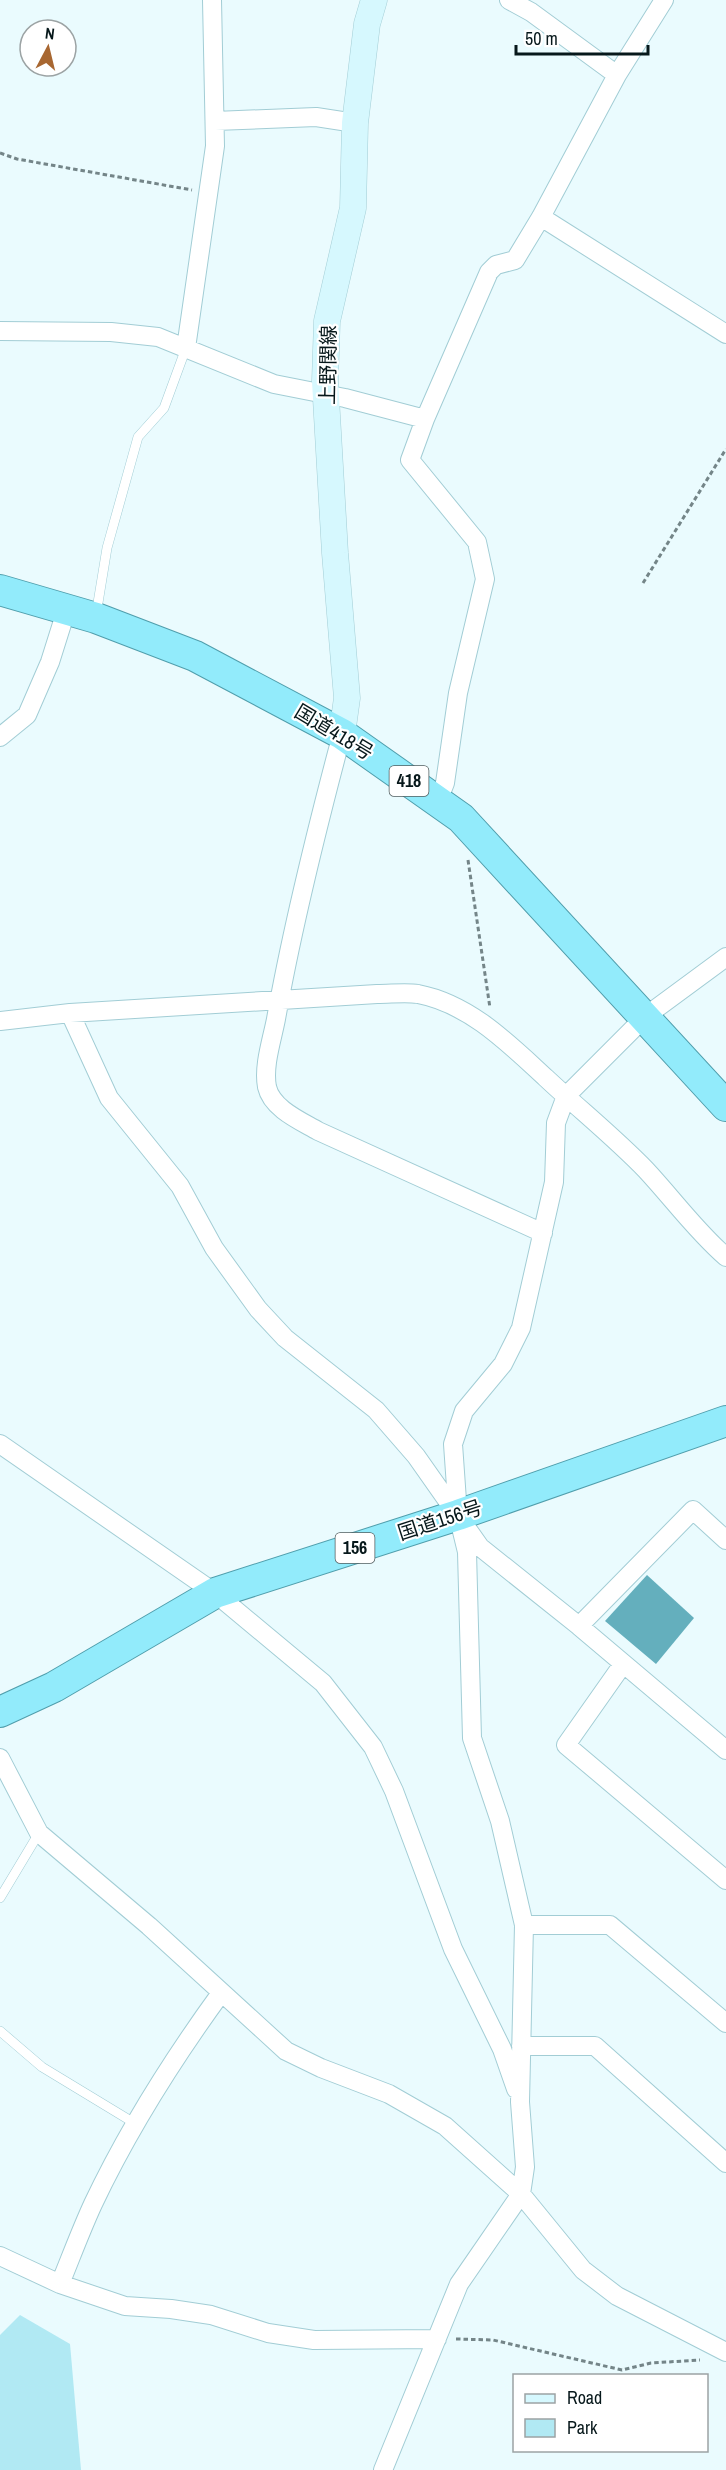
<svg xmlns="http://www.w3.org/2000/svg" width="726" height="2470" viewBox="0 0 726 2470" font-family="'Archivo Narrow','Noto Sans JP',sans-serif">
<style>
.green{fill:#b1e9f3}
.water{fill:#64afbd}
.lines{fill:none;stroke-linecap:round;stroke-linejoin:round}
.service-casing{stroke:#a2cdd5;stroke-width:10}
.minor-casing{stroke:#a2cdd5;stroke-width:20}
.secondary-casing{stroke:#a2cdd5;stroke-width:27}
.trunk-casing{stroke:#509eac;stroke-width:32}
.path{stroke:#748588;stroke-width:3;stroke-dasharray:4.5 3;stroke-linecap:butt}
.service{stroke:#fff;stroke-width:9}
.minor{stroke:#fff;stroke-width:18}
.secondary{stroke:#d6f8fe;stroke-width:26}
.trunk{stroke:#92ebfb;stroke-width:30}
.labels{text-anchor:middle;stroke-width:4.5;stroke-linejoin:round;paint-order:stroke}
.shield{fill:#fff;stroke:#515d5f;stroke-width:1.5}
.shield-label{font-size:18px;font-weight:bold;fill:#07181b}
.street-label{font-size:20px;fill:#07181b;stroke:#fff}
</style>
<rect width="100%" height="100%" fill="#eafbfe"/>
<path class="green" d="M 20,2315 L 70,2344 L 81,2470 L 0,2470 L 0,2335 Z"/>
<path class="water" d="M 647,1575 L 694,1618 L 656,1664 L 605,1621 Z"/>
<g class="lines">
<g class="service-casing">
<path id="service" d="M 96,615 L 107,548 L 138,437 L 164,408 L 186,348
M 0,1898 L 39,1833
M 0,2031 L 42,2067 L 136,2124"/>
</g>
<g class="minor-casing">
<path id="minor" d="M 509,0 L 531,12 L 617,75
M 215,121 L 316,117 L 355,123
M 541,217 L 726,334
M 0,331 L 111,332 L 158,337 L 274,384 L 345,398 L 425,419
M 186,348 L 215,146 L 212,0
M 342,734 C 317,828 293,923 276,1019 C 272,1040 263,1066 267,1087 C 272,1109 301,1121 318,1131 L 543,1233
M 0,737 L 27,715 L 50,662 L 67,608
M 438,801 L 445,783 L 458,693 L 485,579 L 477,542 L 410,460 L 425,419 L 489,272 L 496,265 L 515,260 L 541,217 L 617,75 L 664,0
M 70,1013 L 109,1098 L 180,1186 L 214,1248 L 258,1309 L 285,1338 L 376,1410 L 416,1456 L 480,1547 L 579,1626 L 726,1750
M 0,1021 L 70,1013 L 377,994 C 391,994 406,992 418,994 C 470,1004 509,1044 546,1078 C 579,1109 614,1137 646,1170 C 673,1199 696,1231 726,1257
M 0,1444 L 215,1593 L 323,1683 L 373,1747 L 394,1791 L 453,1949 L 502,2049 L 516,2089
M 579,1626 L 693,1510 L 726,1540
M 623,1664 L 566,1745 L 726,1880
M 0,1758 L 39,1833 L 149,1926 L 286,2051 L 321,2068 L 389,2094 L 445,2126 L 521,2194 L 583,2270 L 617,2296 L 726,2352
M 524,1925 L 610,1925 L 726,2023
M 521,2046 L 595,2046 L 726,2163
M 0,2256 L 60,2284 L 125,2306 L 171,2309 L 211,2315 L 268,2333 L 314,2340 L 437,2339
M 60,2284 C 71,2257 81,2230 93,2204 C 128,2130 173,2059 221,1993
M 383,2470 L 459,2284 L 521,2194 L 525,2167 L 520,2102 L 524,1925 L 500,1821 L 472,1738 L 467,1552 L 458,1515 L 453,1444 L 464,1411 L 503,1364 L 521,1328 L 554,1182 L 556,1123 L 566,1096 L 646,1016 L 726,957"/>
</g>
<g class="secondary-casing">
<path id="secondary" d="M 342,734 L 347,698 L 335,553 L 325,381 L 327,321 L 353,208 L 355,123 L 367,24 L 374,0"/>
</g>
<g class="trunk-casing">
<path id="trunk" d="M 0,590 L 96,618 L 195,656 L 342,734 L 461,818 L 726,1106
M 0,1712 L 54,1687 L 215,1593 L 458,1515 L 726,1421"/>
</g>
<path class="path" d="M 0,153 L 17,159 L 192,190
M 643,583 L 726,449
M 468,860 L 490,1008
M 456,2339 L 493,2340 L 622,2370 L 651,2363 L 700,2360"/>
<use href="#service" class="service"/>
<use href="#minor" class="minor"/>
<use href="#secondary" class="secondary"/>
<use href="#trunk" class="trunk"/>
</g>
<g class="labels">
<g class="shield">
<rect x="389.5" y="766" width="39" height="30" rx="4.5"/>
<rect x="335.5" y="1533" width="39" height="30" rx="4.5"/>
</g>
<g class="shield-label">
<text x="409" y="787">418</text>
<text x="355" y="1554">156</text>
</g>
<g class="street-label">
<text transform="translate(328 365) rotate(-89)" y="7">上野関線</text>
<text transform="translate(334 732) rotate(31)" y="7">国道418号</text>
<text transform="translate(440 1520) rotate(-18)" y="7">国道156号</text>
</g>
</g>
<rect x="513" y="2374" width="195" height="78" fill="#ffffff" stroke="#9ca3a4" stroke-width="1.5"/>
<rect x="525" y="2394" width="30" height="9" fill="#d6f8fe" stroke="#9ca3a4" stroke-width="1.5"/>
<text x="567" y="2404" font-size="18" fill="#07181b">Road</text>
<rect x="525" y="2419" width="30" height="18" fill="#b1e9f3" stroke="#9ca3a4" stroke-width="1.5"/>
<text x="567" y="2434" font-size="18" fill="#07181b">Park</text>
<g transform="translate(48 48) rotate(7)"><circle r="28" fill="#ffffff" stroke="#9ca3a4" stroke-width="1.5"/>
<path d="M0-4.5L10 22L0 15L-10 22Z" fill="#a86731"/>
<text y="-9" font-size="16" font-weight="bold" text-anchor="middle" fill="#07181b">N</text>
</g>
<path d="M516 45v9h132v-9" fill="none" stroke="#07181b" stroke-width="3"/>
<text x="525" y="45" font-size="18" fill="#07181b" stroke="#ffffff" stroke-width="4.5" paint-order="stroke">50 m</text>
</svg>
